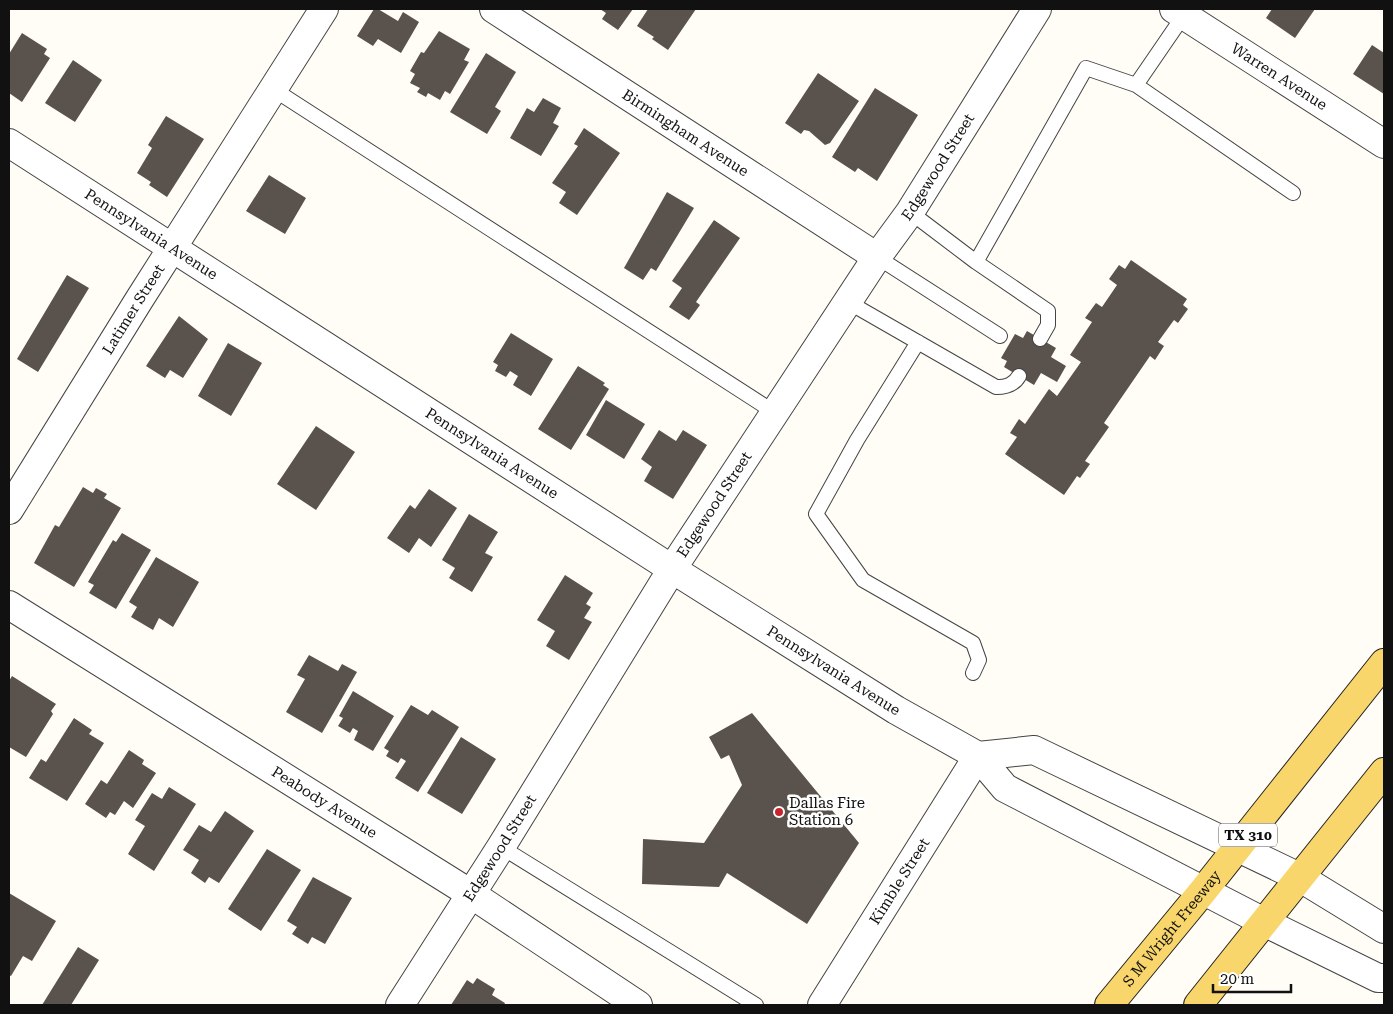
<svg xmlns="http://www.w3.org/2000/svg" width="1393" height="1014" viewBox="0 0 1393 1014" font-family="'Roboto Serif',serif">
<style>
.building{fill:#5a524d}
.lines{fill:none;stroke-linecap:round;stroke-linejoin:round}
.service-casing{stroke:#444;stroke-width:16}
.minor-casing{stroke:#444;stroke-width:30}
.tertiary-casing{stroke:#444;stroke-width:30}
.primary-casing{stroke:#222;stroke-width:30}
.service{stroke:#fff;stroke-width:14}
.minor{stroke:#fff;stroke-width:28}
.tertiary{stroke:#fff;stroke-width:28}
.primary{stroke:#f9d66b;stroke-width:28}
.poi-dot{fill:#c4262e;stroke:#fff;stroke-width:2}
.labels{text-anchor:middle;stroke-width:5;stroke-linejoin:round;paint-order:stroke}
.shield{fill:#fff;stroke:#585858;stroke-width:1}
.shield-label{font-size:14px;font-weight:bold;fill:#111}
.street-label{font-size:15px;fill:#111;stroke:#fff}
.poi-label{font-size:15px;fill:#111;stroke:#fff;text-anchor:start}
</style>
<rect width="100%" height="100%" fill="#fffdf5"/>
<path class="building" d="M 374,9 L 378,9 L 398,21 L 403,12 L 419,22 L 401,53 L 378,39 L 373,46 L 357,36 Z
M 600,9 L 633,9 L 618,30 L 602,19 L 606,13 Z
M 648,9 L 696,9 L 668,50 L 652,39 L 654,37 L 637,26 Z
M 1272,9 L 1315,9 L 1295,38 L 1266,18 Z
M 439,31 L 470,49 L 464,60 L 469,62 L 450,94 L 445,91 L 440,100 L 428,93 L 426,97 L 417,92 L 420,88 L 410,83 L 415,74 L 410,71 L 421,52 L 424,53 Z
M 22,33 L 47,49 L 44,54 L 50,58 L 22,102 L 9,93 L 9,54 Z
M 1372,45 L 1384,53 L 1384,94 L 1353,74 Z
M 486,53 L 516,72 L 495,107 L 501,111 L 487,134 L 450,112 Z
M 73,60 L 102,80 L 75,122 L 45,103 Z
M 818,73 L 859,101 L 830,143 L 825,145 L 809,131 L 804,130 L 801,134 L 785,123 Z
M 875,88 L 918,115 L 877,181 L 858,168 L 855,172 L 832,157 Z
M 543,98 L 561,108 L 553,123 L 559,126 L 541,156 L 510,138 L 527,108 L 534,112 Z
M 166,116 L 204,139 L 167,197 L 149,185 L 151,182 L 137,173 L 152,148 L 148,145 Z
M 584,128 L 620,153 L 577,215 L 559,203 L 566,192 L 552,183 L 578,146 L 574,144 Z
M 269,175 L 306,198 L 285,234 L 246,211 Z
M 667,192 L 694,208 L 656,271 L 651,268 L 643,280 L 624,268 Z
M 714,220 L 740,238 L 696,302 L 700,305 L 689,320 L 669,307 L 682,288 L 672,281 Z
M 1131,260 L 1187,299 L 1183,305 L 1188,309 L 1178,323 L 1174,320 L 1158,342 L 1164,346 L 1155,360 L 1150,356 L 1104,423 L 1109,427 L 1085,461 L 1090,464 L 1080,478 L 1077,476 L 1064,495 L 1005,454 L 1017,437 L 1010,433 L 1019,419 L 1025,424 L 1049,389 L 1057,396 L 1081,362 L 1070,355 L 1092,322 L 1085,318 L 1096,303 L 1102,307 L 1117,285 L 1109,279 L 1119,265 L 1125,269 Z
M 67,275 L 89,288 L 38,372 L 17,359 Z
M 179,316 L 208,339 L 183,378 L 170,370 L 165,378 L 146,366 Z
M 1027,331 L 1056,348 L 1051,357 L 1066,366 L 1057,382 L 1041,373 L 1034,385 L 1004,367 L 1007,361 L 1001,358 L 1015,334 L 1023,338 Z
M 511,333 L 553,359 L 531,396 L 513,385 L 518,376 L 510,371 L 506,377 L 495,371 L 498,365 L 493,362 Z
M 228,343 L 262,363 L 231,416 L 198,396 Z
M 578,366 L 605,383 L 603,385 L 609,389 L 571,450 L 538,429 Z
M 606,400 L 645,424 L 624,459 L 586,435 Z
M 316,426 L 355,452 L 316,510 L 277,484 Z
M 659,430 L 676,441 L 683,430 L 707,445 L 673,499 L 644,481 L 652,467 L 641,459 Z
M 83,487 L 93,493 L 96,488 L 107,494 L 104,498 L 121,508 L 74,587 L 34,563 L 55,525 L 59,527 Z
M 429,489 L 457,508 L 431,547 L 419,538 L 409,553 L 387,538 L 410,505 L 415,509 Z
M 469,514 L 498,532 L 485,553 L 493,557 L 472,592 L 449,578 L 455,568 L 442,560 Z
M 122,533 L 151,550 L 116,609 L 89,593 L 94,585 L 88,582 L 113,540 L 116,542 Z
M 156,557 L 199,582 L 173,627 L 159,618 L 153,630 L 131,617 L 137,607 L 129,602 Z
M 565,575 L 593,593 L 586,604 L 591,607 L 584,618 L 592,622 L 569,660 L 546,646 L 555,631 L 537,620 Z
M 309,655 L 338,671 L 342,664 L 357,672 L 322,733 L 286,712 L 305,679 L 297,675 Z
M 12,676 L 56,704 L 51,711 L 53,714 L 26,757 L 9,747 L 9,681 Z
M 353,691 L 394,716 L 373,751 L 354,740 L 358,731 L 353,728 L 350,733 L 338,726 L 343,718 L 339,716 Z
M 411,705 L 428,715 L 432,710 L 459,727 L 418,792 L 395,778 L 406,761 L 401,758 L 398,763 L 386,756 L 389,751 L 384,748 Z
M 752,713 L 859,843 L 807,924 L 727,873 L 719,887 L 642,884 L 643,839 L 704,843 L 742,785 L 729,755 L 721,759 L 709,737 Z
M 74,718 L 92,730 L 89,734 L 104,743 L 67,801 L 29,778 L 41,759 L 46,762 Z
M 461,737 L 496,759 L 462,814 L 427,793 Z
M 129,750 L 144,760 L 142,764 L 156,773 L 133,808 L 124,801 L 115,815 L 110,812 L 106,818 L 85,804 L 101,780 L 107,784 Z
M 169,787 L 196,804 L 154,871 L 128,854 L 145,826 L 135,820 L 152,793 L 162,799 Z
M 225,811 L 254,831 L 219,883 L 209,877 L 205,883 L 191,873 L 199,860 L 183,850 L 199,825 L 211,832 Z
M 267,849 L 301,870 L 261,931 L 228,909 Z
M 313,877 L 352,898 L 325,944 L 312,937 L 308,944 L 292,934 L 297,927 L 287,921 Z
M 9,893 L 56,921 L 32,961 L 23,956 L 11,976 L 9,975 Z
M 78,947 L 99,960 L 71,1005 L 42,1005 Z
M 477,978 L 495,989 L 492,995 L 505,1003 L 504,1005 L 451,1005 L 467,980 L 473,984 Z"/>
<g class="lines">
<g class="service-casing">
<path id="service" d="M 1136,85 L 1184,15
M 273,89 L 774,412
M 910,212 L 976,262 L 1048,311 L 1048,325 L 1040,339
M 877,257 L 1000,336
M 976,262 L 1086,68 L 1136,85 L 1293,193
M 848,302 L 996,387 C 1006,387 1014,385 1019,376
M 918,342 L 857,440 L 816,514 L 863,580 L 973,643 L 979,660 L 973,673
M 501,847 L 756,1005"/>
</g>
<g class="minor-casing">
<g id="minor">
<path id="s1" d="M 494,9 L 877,257"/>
<path id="s2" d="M 1174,9 L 1384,144"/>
<path id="s3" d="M 9,510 L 139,300 L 324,9"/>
<path id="s4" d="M 9,605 L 471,894 L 638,1005"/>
<path id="s5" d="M 400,1005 L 501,847 L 672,569 L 877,257 L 910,212 L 1037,9"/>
<path id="s6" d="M 822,1005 L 978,756"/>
</g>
</g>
<g class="tertiary-casing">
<g id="tertiary">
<path id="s7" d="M 9,143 L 672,569 L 896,710 L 978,756 L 1005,788 L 1264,922 L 1378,978 L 1384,978"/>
<path d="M 978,756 L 1034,750 L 1299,877 L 1384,929"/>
</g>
</g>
<g class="primary-casing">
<g id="primary">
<path id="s8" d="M 1109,1005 L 1203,891 L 1384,663"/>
<path d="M 1198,1005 L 1384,772"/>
</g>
</g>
<use href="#service" class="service"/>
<use href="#minor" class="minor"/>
<use href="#tertiary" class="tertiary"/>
<use href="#primary" class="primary"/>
</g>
<circle class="poi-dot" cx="779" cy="812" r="5"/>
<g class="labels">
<rect class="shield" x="1219" y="823.5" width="58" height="23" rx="4"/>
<g class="shield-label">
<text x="1248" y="840">TX 310</text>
</g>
<g class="street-label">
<text dy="5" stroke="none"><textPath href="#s2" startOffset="125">Warren Avenue</textPath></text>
<text dy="5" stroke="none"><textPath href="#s1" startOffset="228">Birmingham Avenue</textPath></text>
<text dy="5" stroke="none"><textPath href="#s5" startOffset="996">Edgewood Street</textPath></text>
<text dy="5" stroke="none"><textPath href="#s7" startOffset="169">Pennsylvania Avenue</textPath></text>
<text dy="5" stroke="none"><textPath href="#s3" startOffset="236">Latimer Street</textPath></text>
<text dy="5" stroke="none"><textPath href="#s7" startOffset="574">Pennsylvania Avenue</textPath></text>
<text dy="5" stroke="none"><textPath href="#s5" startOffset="591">Edgewood Street</textPath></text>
<text dy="5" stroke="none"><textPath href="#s7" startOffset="979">Pennsylvania Avenue</textPath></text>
<text dy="5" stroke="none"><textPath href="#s4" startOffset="372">Peabody Avenue</textPath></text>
<text dy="5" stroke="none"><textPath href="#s5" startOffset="186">Edgewood Street</textPath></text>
<text dy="5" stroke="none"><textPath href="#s6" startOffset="146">Kimble Street</textPath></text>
<text dy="5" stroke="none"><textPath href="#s8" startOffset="99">S M Wright Freeway</textPath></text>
</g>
<g class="poi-label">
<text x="789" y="808">Dallas Fire<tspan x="789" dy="17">Station 6</tspan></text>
</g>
</g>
<rect width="1393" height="1014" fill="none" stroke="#111111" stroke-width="20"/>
<path d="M1213 984v8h78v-8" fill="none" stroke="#111111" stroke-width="2.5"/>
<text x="1220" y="984" font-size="15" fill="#111111" stroke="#ffffff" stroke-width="4" paint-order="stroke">20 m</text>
</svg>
